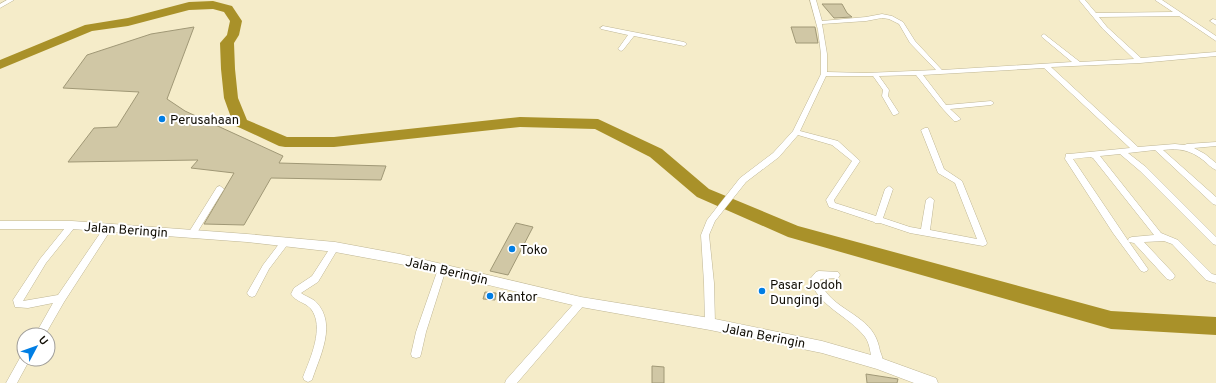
<svg xmlns="http://www.w3.org/2000/svg" width="1216" height="383" viewBox="0 0 1216 383" font-family="Overpass,sans-serif">
<style>
.lines{fill:none;stroke-linecap:round;stroke-linejoin:round}
.river{fill:#a99129;fill-rule:evenodd}
.building{fill:#d0c7a5;stroke:#a09876}
.street-casing{stroke:#bfb694;stroke-width:1}
.secondary-casing{stroke:#bfb694;stroke-width:1}
.street{fill:#fff;fill-rule:evenodd}
.secondary{fill:#fff;fill-rule:evenodd}
.poi-dot{fill:#007ee4;stroke:#fff;stroke-width:1.5}
.labels{text-anchor:middle;stroke-width:4;stroke-linejoin:round;paint-order:stroke}
.poi-label{font-size:13px;fill:#0e0b02;stroke:#fff;text-anchor:start}
.street-label{font-size:13px;fill:#0e0b02;stroke:#fff}
</style>
<rect width="100%" height="100%" fill="#f5ecc9"/>
<g class="lines">
<path class="river" d="M 213,1 L 232,6 L 242,21 L 239,35 L 234,43 L 235,69 L 238,98 L 247,120 L 287,137 L 334,137 L 520,117 L 598,119 L 662,149 L 709,189 L 798,226 L 1111,311 L 1216,317 L 1216,335 L 1111,329 L 788,237 L 697,197 L 650,157 L 595,129 L 520,127 L 334,147 L 285,147 L 279,146 L 236,126 L 233,123 L 224,98 L 221,69 L 220,43 L 227,35 L 230,21 L 224,12 L 213,9 L 189,10 L 128,26 L 92,31 L 0,69 L 0,60 L 85,25 L 128,18 L 189,2 Z"/>
</g>
<path class="building" d="M 822,4 L 842,4 L 847,13 L 852,17 L 834,18 Z
M 194,27 L 167,99 L 185,111 L 283,156 L 279,163 L 386,166 L 381,180 L 271,178 L 244,225 L 204,224 L 234,173 L 191,168 L 198,160 L 68,162 L 94,128 L 117,127 L 139,92 L 63,88 L 87,55 L 151,34 Z
M 791,27 L 815,27 L 818,43 L 796,43 Z
M 516,223 L 533,227 L 508,275 L 490,271 Z
M 485,292 L 496,293 L 495,300 L 483,299 Z
M 652,366 L 664,367 L 664,383 L 652,383 Z
M 866,374 L 898,379 L 897,383 L 867,383 Z"/>
<g class="lines">
<g class="street-casing">
<path id="street" d="M 7,0 L 14,0 L 0,8 L 0,4 Z
M 810,0 L 816,0 L 822,21 L 866,17 L 882,14 L 892,16 L 903,22 L 915,41 L 942,70 L 1072,62 L 1042,37 L 1041,36 L 1044,34 L 1080,62 L 1134,59 L 1103,29 L 1079,0 L 1085,0 L 1096,13 L 1173,12 L 1155,0 L 1162,0 L 1216,36 L 1216,41 L 1179,16 L 1099,17 L 1107,27 L 1141,58 L 1216,52 L 1216,56 L 1140,63 L 1051,67 L 1138,147 L 1175,144 L 1184,145 L 1187,144 L 1216,142 L 1216,146 L 1194,148 L 1205,154 L 1216,163 L 1216,170 C 1211,168 1207,163 1203,160 C 1190,150 1179,148 1163,150 L 1216,197 L 1216,205 L 1213,204 L 1155,150 L 1128,153 L 1146,167 L 1216,237 L 1216,245 L 1213,244 L 1140,171 L 1120,154 L 1100,156 L 1161,233 L 1178,240 L 1212,274 L 1216,275 L 1216,283 L 1206,280 L 1172,244 L 1164,241 L 1144,242 L 1173,273 L 1175,276 L 1173,279 L 1170,280 L 1167,279 L 1134,243 L 1129,242 L 1148,269 L 1147,271 L 1144,272 L 1141,271 L 1113,233 L 1065,159 L 1066,154 L 1069,154 L 1130,148 L 1044,68 L 923,75 L 946,105 L 991,101 L 994,103 L 991,105 L 950,109 L 961,119 L 957,121 L 954,121 L 942,108 L 916,75 L 879,76 L 889,90 L 888,96 L 899,113 L 895,115 L 893,115 L 882,96 L 883,90 L 873,76 L 826,76 L 800,131 L 838,141 L 860,161 L 834,200 L 835,203 L 876,216 L 885,189 L 889,186 L 893,189 L 883,218 L 910,227 L 921,229 L 926,200 L 930,197 L 934,200 L 930,230 L 977,239 L 955,183 L 938,173 L 921,130 L 925,128 L 928,128 L 944,169 L 962,181 L 987,243 L 986,245 L 983,246 L 910,233 L 880,223 L 875,223 L 874,222 L 829,207 L 826,200 L 852,161 L 832,145 L 798,135 L 779,157 L 746,182 L 715,221 L 709,235 L 714,283 L 715,324 L 713,327 L 710,328 L 707,327 L 705,324 L 704,283 L 701,235 L 707,220 L 740,178 L 773,153 L 793,131 L 821,74 L 821,54 L 818,30 ZM 882,18 L 889,19 L 899,24 L 910,43 L 936,70 L 866,73 L 827,72 L 827,54 L 822,24 L 866,21 ZM 1090,157 L 1093,158 L 1154,235 L 1132,237 L 1129,238 L 1128,240 L 1129,242 L 1073,159 Z
M 1213,19 L 1216,20 L 1216,25 L 1210,21 Z
M 603,26 L 684,42 L 687,44 L 684,46 L 634,36 L 623,50 L 621,51 L 618,49 L 628,35 L 601,29 L 600,28 Z
M 220,186 L 224,189 L 195,236 L 189,236 L 188,234 L 189,232 L 217,187 Z
M 72,222 L 75,223 L 76,225 L 75,227 L 46,263 L 23,301 L 58,295 L 105,226 L 111,226 L 112,228 L 64,302 L 45,335 L 35,335 L 53,303 L 28,308 L 15,307 L 13,300 L 40,259 L 69,223 Z
M 285,239 L 288,240 L 289,242 L 288,244 L 269,269 L 255,296 L 252,297 L 249,296 L 247,293 L 263,265 L 282,240 Z
M 335,244 L 338,245 L 339,247 L 318,282 L 301,293 C 306,297 313,298 317,303 C 336,324 321,354 313,377 L 312,380 L 308,382 L 304,380 L 303,377 C 310,359 325,327 311,309 C 305,302 296,302 291,294 L 294,288 L 312,276 L 332,245 Z
M 442,266 L 445,267 L 446,269 L 426,332 L 421,354 L 420,357 L 416,358 L 412,357 L 411,354 L 416,332 L 438,269 L 439,267 Z
M 819,271 L 838,272 L 840,275 L 838,278 L 821,279 L 820,280 C 827,306 861,312 874,334 C 877,339 879,345 880,351 C 882,356 884,361 882,366 L 878,367 L 874,366 C 870,357 871,345 865,337 C 848,315 818,307 810,279 L 816,272 Z
M 581,298 L 584,299 L 586,302 L 584,305 L 517,383 L 505,383 L 506,380 L 578,299 Z
M 24,355 L 24,359 L 30,359 L 17,383 L 6,383 L 21,356 Z"/>
</g>
<g class="secondary-casing">
<path id="secondary" d="M 0,221 L 72,221 L 247,234 L 335,242 L 400,254 L 581,297 L 710,318 L 822,341 L 878,357 L 936,378 L 938,383 L 914,383 L 877,369 L 822,353 L 710,330 L 581,307 L 400,264 L 335,252 L 247,242 L 72,229 L 0,229 Z"/>
</g>
<use href="#street" class="street"/>
<use href="#secondary" class="secondary"/>
</g>
<g class="poi-dot">
<circle cx="162" cy="119" r="4"/>
<circle cx="512" cy="249" r="4"/>
<circle cx="762" cy="291" r="4"/>
<circle cx="490" cy="296" r="4"/>
</g>
<g class="labels">
<g class="poi-label">
<text x="170" y="124">Perusahaan</text>
<text x="520" y="254">Toko</text>
<text x="770" y="289">Pasar Jodoh<tspan x="770" dy="15">Dungingi</tspan></text>
<text x="498" y="301">Kantor</text>
</g>
<g class="street-label">
<text transform="translate(126 229) rotate(4)" y="5">Jalan Beringin</text>
<text transform="translate(447 270) rotate(13)" y="5">Jalan Beringin</text>
<text transform="translate(764 335) rotate(11)" y="5">Jalan Beringin</text>
</g>
</g>
<g transform="translate(36 347) rotate(49)"><circle r="19" fill="#ffffff" stroke="#9f9d9a"/>
<path d="M0-3L7 15L0 10L-7 15Z" fill="#007ee4"/>
<text y="-6" font-size="11" font-weight="bold" text-anchor="middle" fill="#0e0b02">U</text>
</g>
</svg>
